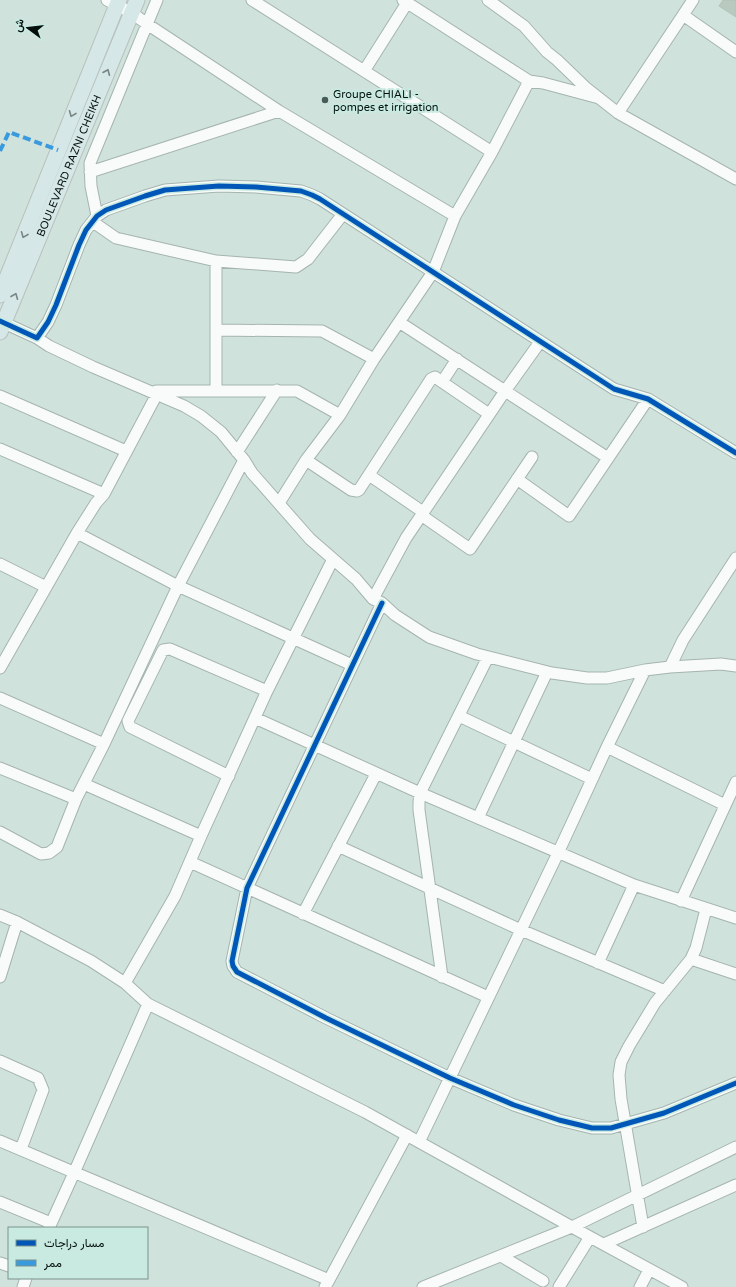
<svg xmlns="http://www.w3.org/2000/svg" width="736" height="1287" viewBox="0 0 736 1287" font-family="'Varela Round',Vazirmatn,sans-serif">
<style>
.building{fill:#b8c9bf;stroke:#b3c0ba}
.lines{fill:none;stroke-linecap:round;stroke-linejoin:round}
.minor-casing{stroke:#a5b4af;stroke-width:13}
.major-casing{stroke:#b8c0bd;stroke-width:17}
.minor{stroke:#f8fbfa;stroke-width:11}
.major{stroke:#d6e7e7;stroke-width:15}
.quiet{stroke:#399ade;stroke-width:4;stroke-dasharray:8 4;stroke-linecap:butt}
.cycleway-casing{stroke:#c8eae0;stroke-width:8}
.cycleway{stroke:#0057b8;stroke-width:5}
.oneway{stroke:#788685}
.poi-dot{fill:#4c5a55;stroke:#c8eae0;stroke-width:1.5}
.labels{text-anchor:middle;stroke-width:4;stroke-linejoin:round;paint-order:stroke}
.poi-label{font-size:11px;fill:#05100d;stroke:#c8eae0;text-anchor:start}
.street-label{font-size:11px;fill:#05100d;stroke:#c8eae0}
</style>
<rect width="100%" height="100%" fill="#d0e2dc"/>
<path class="building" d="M 723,0 L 736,0 L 736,17 L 719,6 Z"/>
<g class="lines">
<g class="minor-casing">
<path id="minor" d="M 107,0 L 132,13 L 147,24 L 279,111 L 455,216
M 252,0 L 492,152
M 403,0 L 529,81
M 488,0 L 524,26 L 547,52 L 557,60 L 585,87 L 618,113
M 693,0 L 618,113 L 736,179
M 683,15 L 736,52
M 364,71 L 407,3
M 90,172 L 279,111
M 97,216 L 91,186 L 90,163 L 157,0
M 93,222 L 116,238 L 216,261
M 0,321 L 37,338 L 48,322 L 56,305 L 79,245 L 86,230 L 97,216 L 106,210 L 145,196 L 165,190 L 219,186 L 256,187 L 301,191 L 312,195 L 320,199 L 614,389 L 648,399 L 736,453
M 399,322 L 608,458
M 216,330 L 322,331 L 374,359
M 37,338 L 49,346 L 93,367 L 184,406 L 201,416 L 221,432 L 244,460 L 252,473 L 310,539 L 356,579 L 373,599 L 382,603 L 395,615 L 429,637 L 477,654 L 552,673 L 587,678 L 607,678 L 645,670
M 442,382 L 457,359
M 156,391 L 297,391 L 340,415
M 216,391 L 216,261 L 296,267 L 308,259 L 343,214
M 0,396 L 126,451
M 0,449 L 104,494 L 96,503 L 77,533
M 237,452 L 277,390
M 244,460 L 178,586 L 352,665
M 306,460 L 351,490 L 357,491 L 359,490 L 431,379 L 435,377 L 442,382 L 489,414
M 369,475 L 423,512
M 517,479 L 569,516 L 648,399
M 104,494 L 157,394
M 279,503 L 306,460 L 340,415 L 374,359 L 433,272 L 455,216 L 492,152 L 529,81 L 543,83 L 599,98
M 421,515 L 470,549 L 532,457
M 736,558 L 683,640 L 670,667 L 721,664 L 736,666
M 0,564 L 46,587
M 373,599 L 406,538 L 505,391 L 540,342
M 382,603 L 247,888 L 232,961 L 233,966 L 237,972 L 326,1018 L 450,1078 L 514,1105 L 559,1120 L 592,1128 L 611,1128 L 664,1113 L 736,1083
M 0,668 L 77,533 L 178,586 L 104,744 L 76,799 L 57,847 L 49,853 L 41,854 L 0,832
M 0,698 L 104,744
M 459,716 L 592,779
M 255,718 L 420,793 L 488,657
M 607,747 L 725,805
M 0,768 L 76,799
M 229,776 L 130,727 L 128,721 L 163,650 L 170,649 L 267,691
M 84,784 L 201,836
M 478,818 L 547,672
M 338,846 L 521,930 L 665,991
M 190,862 L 488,997
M 681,901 L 736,782
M 303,914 L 376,774
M 0,915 L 17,922 L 91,961 L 125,983 L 148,1004 L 365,1112 L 590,1237 L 682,1287
M 691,959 L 736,974
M 598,963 L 634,885
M 0,977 L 17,922
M 442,977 L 419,810 L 419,802 L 420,793 L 634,885 L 736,918
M 125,983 L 175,896 L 201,836 L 267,691 L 333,559
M 0,1061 L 38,1078 L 43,1090 L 21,1149
M 0,1141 L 329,1280 L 325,1287
M 419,1142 L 558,853 L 607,747 L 645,670 L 670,667
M 0,1202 L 51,1223
M 643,1227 L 621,1099 L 619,1075 L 621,1062 L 629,1046 L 655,1003 L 691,959 L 696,948 L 706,909
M 49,1228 L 74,1173 L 148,1004
M 604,1244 L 736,1185
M 501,1256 L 543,1281
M 0,1263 L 9,1266
M 329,1280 L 407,1135
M 23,1287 L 26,1278
M 423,1287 L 572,1227 L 736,1147
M 559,1287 L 590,1237
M 640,1287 L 649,1270"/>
</g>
<g class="major-casing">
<g id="major">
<path d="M 0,295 L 119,0"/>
<path id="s1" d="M 0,332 L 137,0"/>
</g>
</g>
<use href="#minor" class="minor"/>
<use href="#major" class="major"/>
<path class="quiet" d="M 0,151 L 9,132 L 58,150"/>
<g class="cycleway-casing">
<path id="cycleway" d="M 0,321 L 37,338 L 48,322 L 56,305 L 79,245 L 86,230 L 97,216 L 106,210 L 145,196 L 165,190 L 219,186 L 256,187 L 301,191 L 312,195 L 320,199 L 614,389 L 648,399 L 736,453
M 382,603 L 247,888 L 232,961 L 233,966 L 237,972 L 326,1018 L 450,1078 L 514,1105 L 559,1120 L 592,1128 L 611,1128 L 664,1113 L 736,1083"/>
</g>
<use href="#cycleway" class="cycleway"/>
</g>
<defs><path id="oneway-chevron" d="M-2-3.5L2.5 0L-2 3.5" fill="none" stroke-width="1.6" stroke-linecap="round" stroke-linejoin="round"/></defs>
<g class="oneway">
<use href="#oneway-chevron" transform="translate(107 72) rotate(-67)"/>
<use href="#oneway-chevron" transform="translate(72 114) rotate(112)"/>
<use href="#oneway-chevron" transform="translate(24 235) rotate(112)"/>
<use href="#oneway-chevron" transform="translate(15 296) rotate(-68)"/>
</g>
<circle class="poi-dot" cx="325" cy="100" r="4"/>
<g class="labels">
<g class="poi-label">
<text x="333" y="98">Groupe CHIALI -<tspan x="333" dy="13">pompes et irrigation</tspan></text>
</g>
<g class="street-label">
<text dy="4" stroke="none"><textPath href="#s1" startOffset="180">BOULEVARD RAZNI CHEIKH</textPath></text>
</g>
</g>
<rect x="8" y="1227" width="140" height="52" fill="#c8eae0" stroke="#7a938c"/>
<rect x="16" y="1240" width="20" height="6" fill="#0057b8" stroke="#7a938c"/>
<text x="44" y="1247" font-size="12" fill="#05100d">مسار دراجات</text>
<rect x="16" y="1260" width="20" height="6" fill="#399ade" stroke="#7a938c"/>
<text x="44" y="1267" font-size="12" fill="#05100d">ممر</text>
<g transform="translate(28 28) rotate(285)" stroke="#c8eae0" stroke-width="3" paint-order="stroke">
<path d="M0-3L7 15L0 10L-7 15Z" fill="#05100d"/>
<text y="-6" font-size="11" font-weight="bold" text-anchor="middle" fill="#05100d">ش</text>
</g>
</svg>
